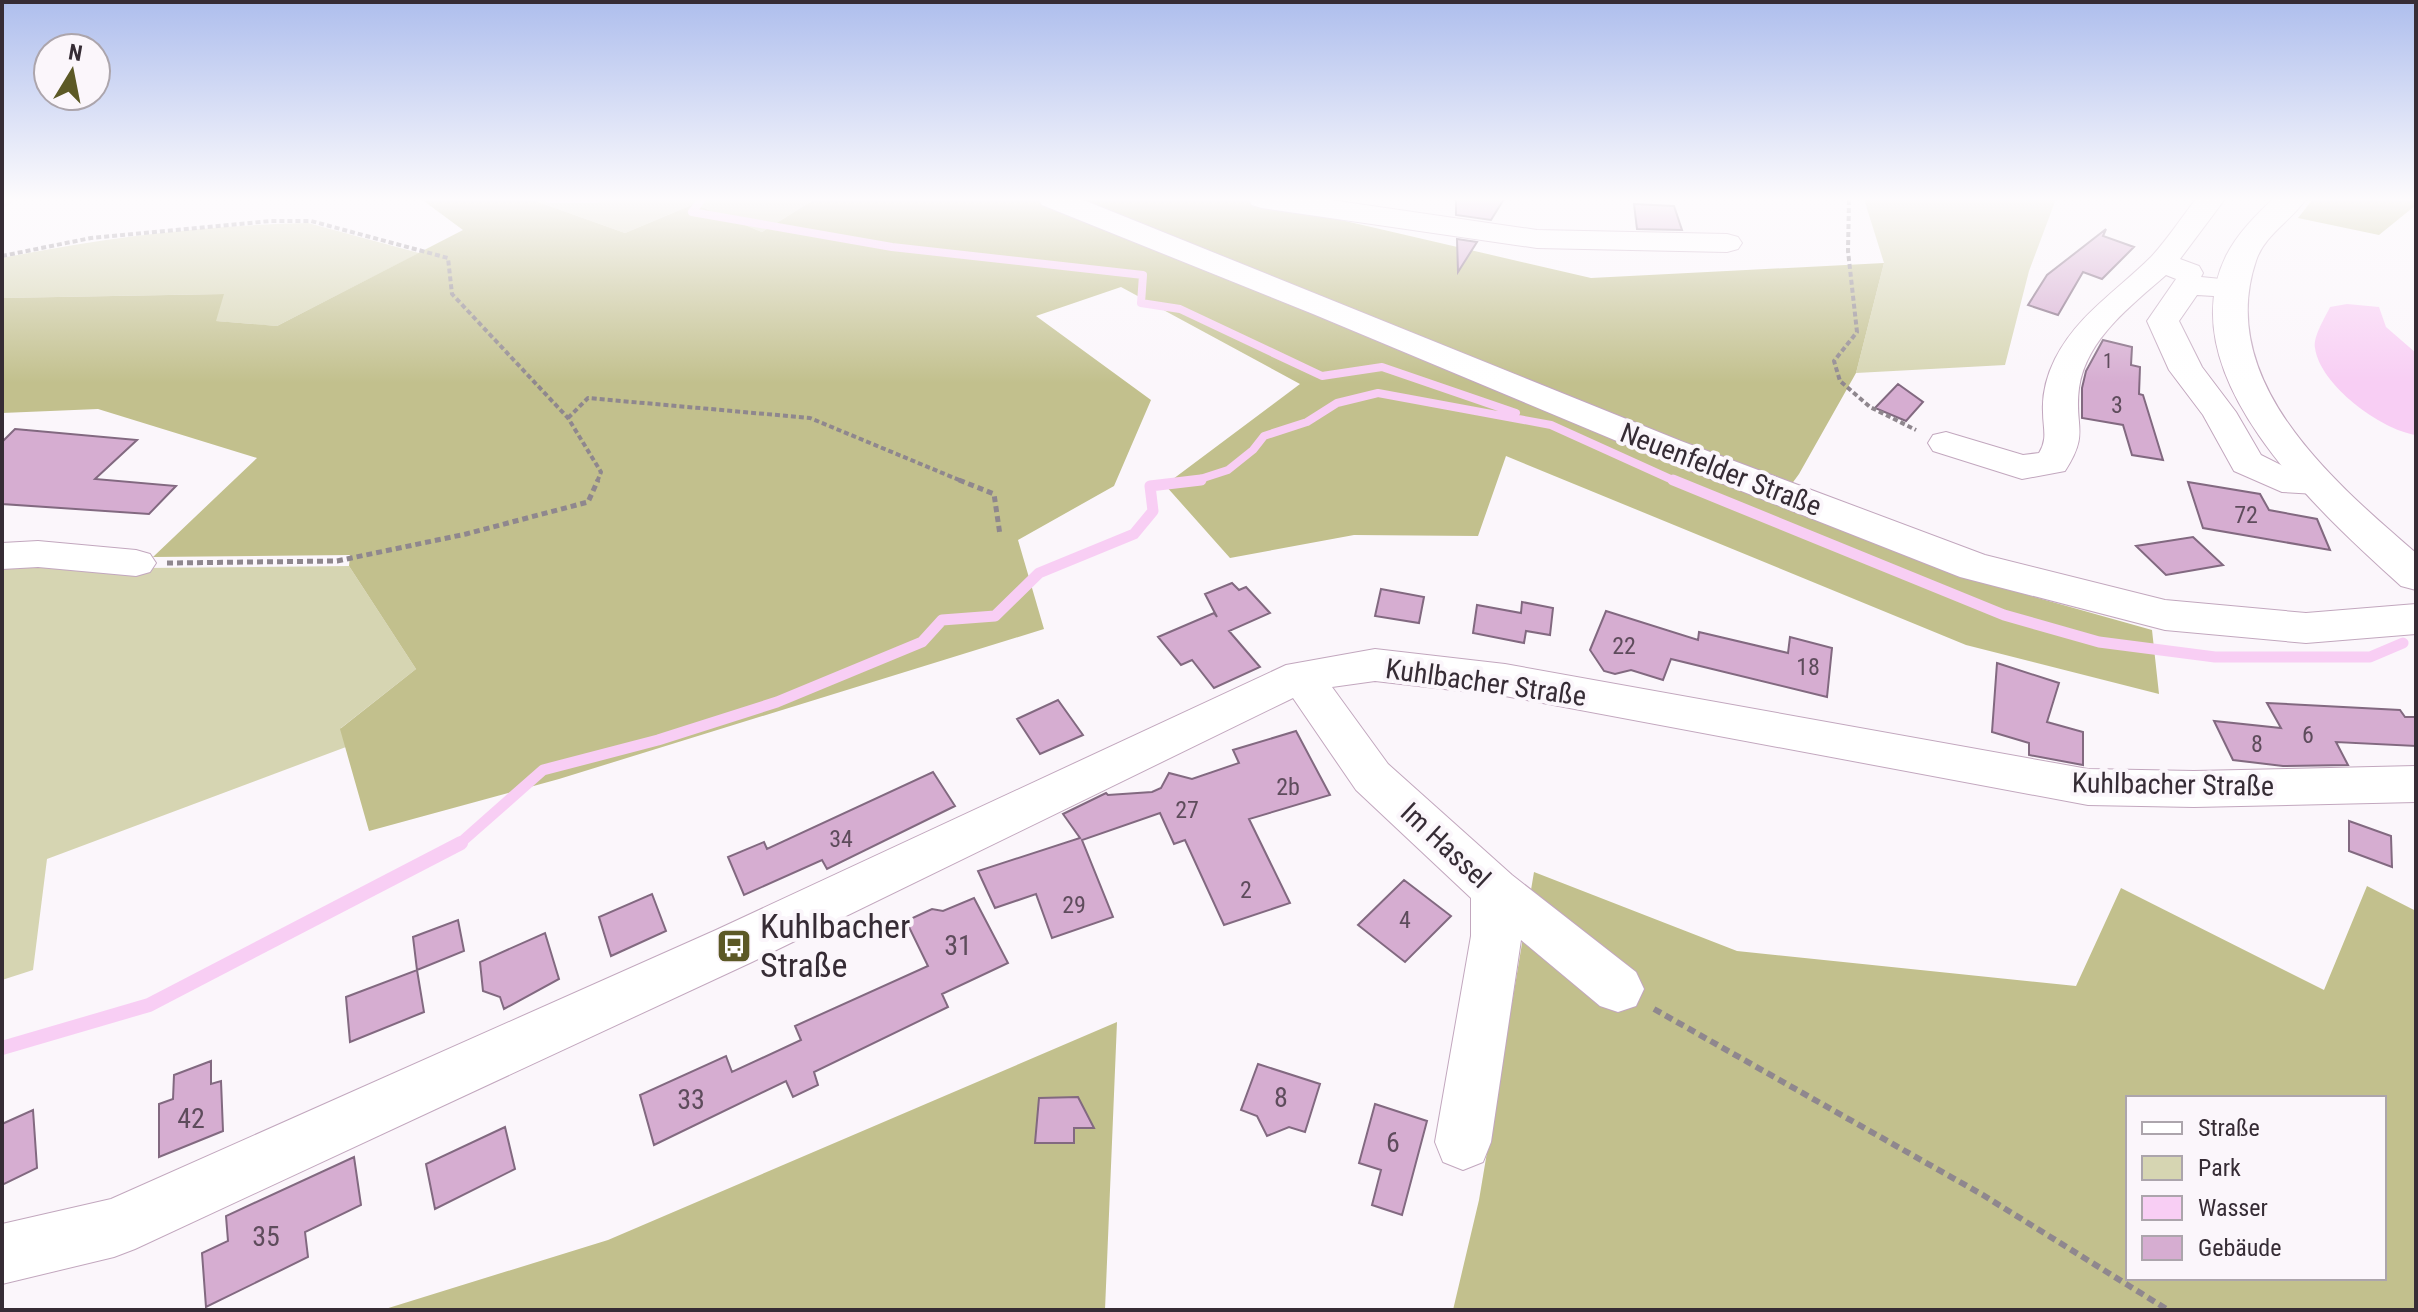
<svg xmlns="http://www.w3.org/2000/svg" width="2418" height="1312" viewBox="0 0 2418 1312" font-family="'Roboto Condensed',sans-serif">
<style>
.green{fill:#d6d5b2}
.forest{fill:#c2c08d;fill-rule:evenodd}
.water{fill:#f8cef4}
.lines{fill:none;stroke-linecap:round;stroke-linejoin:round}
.stream-far2{stroke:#f8cef4;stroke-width:8}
.stream-far1{stroke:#f8cef4;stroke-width:11}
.stream{stroke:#f8cef4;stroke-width:14}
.building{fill:#d6add1;stroke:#826980;stroke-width:2}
.minor-casing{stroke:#c2a7be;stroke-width:2}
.major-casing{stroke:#c2a7be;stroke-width:2}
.path-far2{stroke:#8f878e;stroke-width:4;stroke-dasharray:5 3;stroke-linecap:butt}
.path-far1{stroke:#8f878e;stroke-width:5;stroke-dasharray:6 4;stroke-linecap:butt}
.path{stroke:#8f878e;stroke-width:6;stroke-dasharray:8 5;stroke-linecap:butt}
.minor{fill:#fff;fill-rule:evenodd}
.major{fill:#fff;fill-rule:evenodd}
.labels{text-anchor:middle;stroke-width:8;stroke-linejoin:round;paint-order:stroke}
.far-number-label{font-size:20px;fill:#5e4c5c}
.number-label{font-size:24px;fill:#5e4c5c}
.street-label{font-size:28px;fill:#362c35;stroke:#fbf6fb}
.near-number-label{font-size:28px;fill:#5e4c5c}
.near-poi-label{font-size:34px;fill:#362c35;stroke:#fbf6fb;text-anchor:start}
</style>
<rect width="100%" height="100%" fill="#fbf6fb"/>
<path class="green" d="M 530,199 L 815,199 L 762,232 L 694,204 L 625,233 Z
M 1864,199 L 2056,199 L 2029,271 L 2005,365 L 1856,373 L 1884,263 Z
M 308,223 L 419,253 L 277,326 L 215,321 L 223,294 L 2,298 L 2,258 C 102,238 205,225 308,223 Z
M 2,563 L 146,568 L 349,566 L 416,669 L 341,728 L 346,747 L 47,859 L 33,970 L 2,980 Z"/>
<path class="forest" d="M 421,199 L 530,199 L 625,233 L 694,204 L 762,232 L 815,199 L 1280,199 L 1341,220 L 1591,278 L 1884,263 L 1856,373 L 1799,474 L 1777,504 L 2010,590 L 2152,630 L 2159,694 L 1966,645 L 1506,456 L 1478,536 L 1354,535 L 1230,558 L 1165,485 L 1300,384 L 1121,287 L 1036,316 L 1151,400 L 1114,486 L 1018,540 L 1044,629 L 559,779 L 369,831 L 340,729 L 416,669 L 349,566 L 350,555 L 153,557 L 257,458 L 98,409 L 2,413 L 2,298 L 224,294 L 216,321 L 277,326 L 463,230 Z
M 2313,199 L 2416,199 L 2416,205 L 2379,235 L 2298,218 Z
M 1534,872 L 1737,951 L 2076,986 L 2121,888 L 2324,990 L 2367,886 L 2416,911 L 2416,1310 L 1453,1310 L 1479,1200 ZM 2128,1098 L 2384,1098 L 2384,1278 L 2128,1278 Z
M 1117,1022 L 1105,1310 L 382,1310 L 608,1240 Z"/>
<path class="water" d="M 2347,304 L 2379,307 L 2386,327 L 2416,353 L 2416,435 C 2381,430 2320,385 2315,348 C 2313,336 2325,318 2330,307 Z"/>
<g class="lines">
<path class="stream-far2" d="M 550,199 L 597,199
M 702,199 L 692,212 L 892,247 L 1143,275 L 1141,303 L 1180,309 L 1322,376 L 1382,367 L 1516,413
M 2,204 L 10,199
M 1191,482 L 1228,470 L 1253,450 L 1264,436 L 1307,422 L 1337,403 L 1378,393 L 1551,425 L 1677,482"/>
<path class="stream-far1" d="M 1673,480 L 2004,615 L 2099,642 L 2215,657 L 2370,657 L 2403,643
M 458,845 L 543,770 L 658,740 L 777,702 L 922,642 L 942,620 L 995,616 L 1039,573 L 1134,534 L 1153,511 L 1150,486 L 1201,480"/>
<path class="stream" d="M 2,1048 L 149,1005 L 461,843"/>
</g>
<path class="building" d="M 1456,199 L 1504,199 L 1491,220 L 1456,215 Z
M 1634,204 L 1674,206 L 1682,230 L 1637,229 Z
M 2106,229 L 2103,236 L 2134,247 L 2102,279 L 2083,272 L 2058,315 L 2028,305 L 2047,275 Z
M 1457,239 L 1477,242 L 1458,272 Z
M 2103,340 L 2132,347 L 2131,365 L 2140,367 L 2139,394 L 2143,395 L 2163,460 L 2132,455 L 2123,425 L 2082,418 L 2082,388 L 2086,371 Z
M 1898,384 L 1923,402 L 1906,421 L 1875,408 Z
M 15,429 L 137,440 L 95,479 L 176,486 L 149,514 L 2,504 L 2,442 Z
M 2188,482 L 2260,494 L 2269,510 L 2317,519 L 2330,550 L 2203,528 Z
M 2193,537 L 2223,565 L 2166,575 L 2136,546 Z
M 1232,583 L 1239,590 L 1246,587 L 1270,613 L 1229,631 L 1260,667 L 1214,688 L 1192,660 L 1181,665 L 1158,637 L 1214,613 L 1217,617 L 1205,594 Z
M 1381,589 L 1424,597 L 1419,623 L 1375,616 Z
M 1522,602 L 1553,608 L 1550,635 L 1526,631 L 1524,643 L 1473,633 L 1477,605 L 1521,613 Z
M 1606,611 L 1698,640 L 1699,632 L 1788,653 L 1790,637 L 1832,648 L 1827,697 L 1671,659 L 1663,680 L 1631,670 L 1615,674 L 1604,671 L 1590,650 Z
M 1997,663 L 2059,683 L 2047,722 L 2083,732 L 2083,765 L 2029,755 L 2029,743 L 1992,732 Z
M 1058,700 L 1083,735 L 1040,754 L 1017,719 Z
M 2267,703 L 2400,710 L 2405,717 L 2416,717 L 2416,746 L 2336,742 L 2348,765 L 2283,766 L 2233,760 L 2214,721 L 2281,728 Z
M 1296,731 L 1330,795 L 1249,819 L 1290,903 L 1224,925 L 1185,840 L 1174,844 L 1160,813 L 1082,840 L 1113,917 L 1052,938 L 1036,894 L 995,908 L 978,871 L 1080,838 L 1063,814 L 1106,793 L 1108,795 L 1152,792 L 1161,788 L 1169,773 L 1192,779 L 1239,763 L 1233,750 Z
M 933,772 L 955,806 L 827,869 L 822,860 L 744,895 L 728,857 L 764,842 L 767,849 Z
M 2349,821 L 2391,836 L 2392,867 L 2349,851 Z
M 1404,880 L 1451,916 L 1405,962 L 1358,925 Z
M 652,894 L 666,931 L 611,956 L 599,917 Z
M 974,898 L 1008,963 L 942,994 L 948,1007 L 814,1072 L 818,1085 L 793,1097 L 786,1081 L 654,1145 L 640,1095 L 726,1056 L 732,1072 L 801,1040 L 795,1026 L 928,966 L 906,921 L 932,909 L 943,911 Z
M 458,920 L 464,951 L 417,970 L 413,937 Z
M 545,933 L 559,979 L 504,1009 L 500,997 L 483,991 L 480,962 Z
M 417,970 L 424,1012 L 350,1042 L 346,997 Z
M 211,1061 L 211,1084 L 221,1081 L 223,1131 L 159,1157 L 159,1104 L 173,1099 L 174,1075 Z
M 1258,1064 L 1320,1084 L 1305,1132 L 1289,1127 L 1267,1136 L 1257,1116 L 1241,1110 Z
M 1078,1097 L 1094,1128 L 1074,1128 L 1074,1143 L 1035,1143 L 1039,1098 Z
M 1375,1104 L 1427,1121 L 1402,1215 L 1372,1205 L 1381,1170 L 1359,1163 Z
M 33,1110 L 37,1168 L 2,1185 L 2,1124 Z
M 505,1127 L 515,1169 L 435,1209 L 426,1164 Z
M 354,1157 L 361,1205 L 305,1232 L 308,1257 L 206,1307 L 202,1253 L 228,1241 L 226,1216 Z"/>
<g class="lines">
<g class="minor-casing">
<path id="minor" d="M 1248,199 L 1324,199 L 1537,230 L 1727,234 L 1738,237 L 1742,243 L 1738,249 L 1727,252 L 1537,248 L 1262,208 L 1252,205 Z
M 2196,199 L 2225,199 L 2180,259 L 2199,266 L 2203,273 L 2201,277 L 2241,281 L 2246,288 L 2241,295 L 2230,297 L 2197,295 L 2179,321 L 2202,367 L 2236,412 L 2261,455 L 2289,469 L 2329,474 L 2334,482 L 2329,490 L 2316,494 L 2282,492 L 2234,471 L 2203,415 L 2169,370 L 2147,321 L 2176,279 L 2166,275 C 2132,305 2086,339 2079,388 C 2074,428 2090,432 2065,471 L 2022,479 L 1933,451 L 1928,443 L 1933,435 L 1946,432 L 2023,455 L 2039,453 C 2048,438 2043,429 2043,412 C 2042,395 2047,375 2055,359 C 2077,315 2117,291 2151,257 C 2167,240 2181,218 2196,199 Z
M 38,541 L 136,550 L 150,554 L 156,563 L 150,572 L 136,576 L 38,567 L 2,569 L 2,543 Z
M 1375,649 L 1505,664 L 2088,769 L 2194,771 L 2416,766 L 2416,802 L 2194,807 L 2088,805 L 1505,696 L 1375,681 L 1332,687 L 1388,764 L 1512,875 L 1636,972 L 1644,989 L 1636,1006 L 1618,1012 L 1600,1006 L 1521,940 L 1491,1142 L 1483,1162 L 1463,1170 L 1443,1162 L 1435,1142 L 1471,936 L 1471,898 L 1356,790 L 1293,698 L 752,962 L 135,1249 L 114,1257 L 2,1284 L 2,1224 L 111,1199 L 716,930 L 1286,665 Z"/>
</g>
<g class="major-casing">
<path id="major" d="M 1038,199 L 1081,199 L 1681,441 L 1985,555 L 2165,600 L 2306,613 L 2416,604 L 2416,634 L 2306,643 L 2165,630 L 1960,577 L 1655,457 L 1313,314 L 1042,205 Z
M 2273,199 L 2306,199 C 2291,221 2264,235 2256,261 C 2215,382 2335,483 2416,553 L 2416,590 L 2401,586 C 2322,514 2167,377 2226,256 C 2237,234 2255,216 2273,199 Z"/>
</g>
<path class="path-far2" d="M 1849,200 L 1848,251 L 1857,332 L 1834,361 L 1840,381 L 1870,407 L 1916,430
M 2,256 L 91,238 L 270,221 L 311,221 L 448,258 L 452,294 L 568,418 L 601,472 L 597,482
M 568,418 L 588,398 L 810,418 L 964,482"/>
<path class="path-far1" d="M 959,480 L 994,494 L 1000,535
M 167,563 L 337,561 L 466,534 L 588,502 L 598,480"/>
<path class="path" d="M 1654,1009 L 1983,1195 L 2168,1310"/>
<use href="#minor" class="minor"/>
<use href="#major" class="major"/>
</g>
<linearGradient id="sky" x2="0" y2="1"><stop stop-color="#aebeed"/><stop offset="0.52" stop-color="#fdfbfd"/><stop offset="1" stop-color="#fdfbfd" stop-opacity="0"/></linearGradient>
<rect width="2418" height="383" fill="url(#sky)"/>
<defs>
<g id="bus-square" transform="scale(1.8)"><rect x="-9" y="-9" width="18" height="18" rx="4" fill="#5c5926" stroke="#fbf6fb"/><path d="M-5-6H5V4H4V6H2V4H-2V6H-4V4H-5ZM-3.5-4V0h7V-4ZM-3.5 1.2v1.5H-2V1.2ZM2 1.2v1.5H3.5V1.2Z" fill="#fff"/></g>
</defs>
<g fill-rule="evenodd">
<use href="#bus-square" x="734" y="946"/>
</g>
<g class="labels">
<g class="far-number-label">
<text x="2108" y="368">1</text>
</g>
<g class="number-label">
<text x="2117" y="413">3</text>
<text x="2246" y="523">72</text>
<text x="1624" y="654">22</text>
<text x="1808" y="675">18</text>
<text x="2308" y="743">6</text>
<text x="2257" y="752">8</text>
<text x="1288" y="795">2b</text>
<text x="1187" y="818">27</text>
<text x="841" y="847">34</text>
<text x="1246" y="898">2</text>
<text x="1074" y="913">29</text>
<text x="1405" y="928">4</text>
</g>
<g class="street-label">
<text transform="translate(1721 469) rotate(21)" y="10">Neuenfelder Straße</text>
<text transform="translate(1486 682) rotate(8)" y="10">Kuhlbacher Straße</text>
<text transform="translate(2173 784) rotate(1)" y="10">Kuhlbacher Straße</text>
<text transform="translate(1446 845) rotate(43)" y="10">Im Hassel</text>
</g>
<g class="near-number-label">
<text x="958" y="955">31</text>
<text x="1281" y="1107">8</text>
<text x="691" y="1109">33</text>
<text x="191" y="1128">42</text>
<text x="1393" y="1152">6</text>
<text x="266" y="1246">35</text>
</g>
<g class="near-poi-label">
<text x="760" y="938">Kuhlbacher<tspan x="760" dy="39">Straße</tspan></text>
</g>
</g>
<rect width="2418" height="1312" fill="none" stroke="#362c35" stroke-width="8"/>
<rect x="2126" y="1096" width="260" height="184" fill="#fbf6fb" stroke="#aca5ac" stroke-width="2"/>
<rect x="2142" y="1122" width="40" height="12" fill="#ffffff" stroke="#aca5ac" stroke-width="2"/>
<text x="2198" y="1136" font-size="24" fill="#362c35">Straße</text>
<rect x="2142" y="1156" width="40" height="24" fill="#d6d5b2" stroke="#aca5ac" stroke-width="2"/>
<text x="2198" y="1176" font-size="24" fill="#362c35">Park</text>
<rect x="2142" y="1196" width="40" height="24" fill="#f8cef4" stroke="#aca5ac" stroke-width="2"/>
<text x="2198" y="1216" font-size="24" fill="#362c35">Wasser</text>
<rect x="2142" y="1236" width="40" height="24" fill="#d6add1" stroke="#aca5ac" stroke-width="2"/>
<text x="2198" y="1256" font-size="24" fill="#362c35">Gebäude</text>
<g transform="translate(72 72) rotate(10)"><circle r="38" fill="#fbf6fb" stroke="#aca5ac" stroke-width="2"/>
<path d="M0-6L14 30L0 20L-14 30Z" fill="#5c5926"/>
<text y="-12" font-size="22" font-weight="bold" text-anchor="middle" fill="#362c35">N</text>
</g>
</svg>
